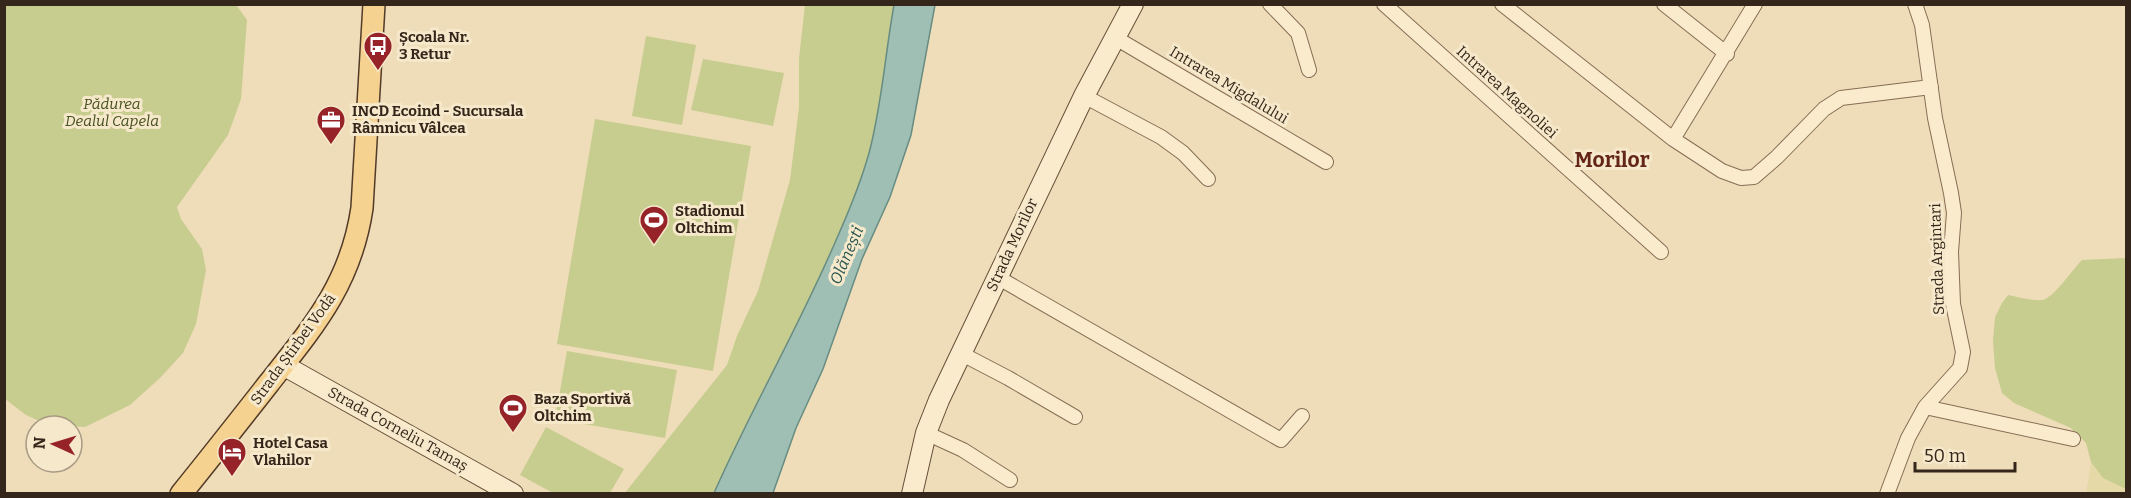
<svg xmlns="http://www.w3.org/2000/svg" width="2131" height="498" viewBox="0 0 2131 498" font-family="Bitter,serif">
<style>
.farmland{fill:#e4d9a7}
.green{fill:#c7cc8f}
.water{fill:#9fbfb5;stroke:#678c82;stroke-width:1.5}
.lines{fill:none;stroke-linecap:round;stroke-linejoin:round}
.street-casing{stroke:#866d54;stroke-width:16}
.secondary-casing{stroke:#674e38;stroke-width:22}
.primary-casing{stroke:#533b29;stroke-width:24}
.street{stroke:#faebcd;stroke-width:14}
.secondary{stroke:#faebcd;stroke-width:20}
.primary{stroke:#f5d28f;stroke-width:21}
.labels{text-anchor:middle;stroke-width:6;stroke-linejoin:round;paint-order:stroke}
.poi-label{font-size:15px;font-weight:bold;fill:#34261a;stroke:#f6e8ca;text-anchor:start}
.street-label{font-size:15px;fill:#34261a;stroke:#f6e8ca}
.park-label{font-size:15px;font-style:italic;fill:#465120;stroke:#f6e8ca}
.water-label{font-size:16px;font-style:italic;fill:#285550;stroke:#f6e8ca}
.district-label{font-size:21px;font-weight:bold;fill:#622518;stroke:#f6e8ca}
</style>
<rect width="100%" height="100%" fill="#efddba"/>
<path class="farmland" d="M 2091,462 L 2103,478 L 2126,489 L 2126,493 L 2086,494 Z"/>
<path class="green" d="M 226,4 L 237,6 L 247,20 L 241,99 L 228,135 L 177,207 L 181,219 L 202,249 L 206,270 L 196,324 L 183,353 L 160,378 L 130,405 L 85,427 L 48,425 L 26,415 L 5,399 L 5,5 Z
M 805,5 L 894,5 C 885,54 882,104 869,153 C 848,232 806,306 769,378 C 750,416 732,455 714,493 L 624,494 L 727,365 L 737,336 L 758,291 L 790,180 L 799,107 L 799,58 Z
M 646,36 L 696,45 L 682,125 L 632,116 Z
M 703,59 L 784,73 L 773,126 L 691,110 Z
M 595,119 L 751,146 L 713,371 L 557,344 Z
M 2126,258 L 2126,489 L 2103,478 L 2091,462 L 2086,443 L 2071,428 L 2014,403 L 2002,393 L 1995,368 L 1993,341 L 1995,317 L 2002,303 L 2008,295 C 2018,297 2031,301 2042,300 C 2053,299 2072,270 2082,260 Z
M 567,351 L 677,370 L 665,438 L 555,419 Z
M 546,427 L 624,469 L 610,493 L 553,493 L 520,475 Z"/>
<path class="water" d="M 894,5 L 935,5 L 911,135 L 890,197 L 862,259 L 823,369 L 796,428 L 773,493 L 714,493 C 752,407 800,325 837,238 C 849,211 861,182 869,153 C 882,105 885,54 894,5 Z"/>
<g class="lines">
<g class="street-casing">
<path id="street" d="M 1270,4 L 1298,33 L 1309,70
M 1384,4 L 1661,252
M 1502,4 L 1673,139 L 1722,171 L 1741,178 L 1754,177 L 1777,157 L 1824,109 L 1841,98 L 1931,87
M 1664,4 L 1727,54
M 1114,37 L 1326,162
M 1084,96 L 1161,137 L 1183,153 L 1208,179
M 1673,139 L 1755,4
M 997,277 L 1281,440 L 1302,416
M 962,354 L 1008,378 L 1075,417
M 1925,407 L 2073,439
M 926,433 L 963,450 L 1010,480
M 1887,494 L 1908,438 L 1925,407 L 1960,368 L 1963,352 L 1953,304 L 1951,252 L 1954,213 L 1951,193 L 1935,118 L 1922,25 L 1915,4"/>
</g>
<g class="secondary-casing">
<path id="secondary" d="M 283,365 L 513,494
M 912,494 L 926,433 L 939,400 L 1084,96 L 1133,4"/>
</g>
<g class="primary-casing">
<path id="primary" d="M 181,494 C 211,457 240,420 269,383 C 314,326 351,283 362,208 L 374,4"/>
</g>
<use href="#street" class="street"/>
<use href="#secondary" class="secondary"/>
<use href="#primary" class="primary"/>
</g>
<defs>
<g id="bus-pin" transform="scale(1.5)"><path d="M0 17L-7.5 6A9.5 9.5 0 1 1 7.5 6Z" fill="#962327" stroke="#f6e8ca"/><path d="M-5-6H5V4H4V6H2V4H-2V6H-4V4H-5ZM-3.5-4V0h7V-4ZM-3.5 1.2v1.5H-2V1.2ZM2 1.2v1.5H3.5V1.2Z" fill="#fff"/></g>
<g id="office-pin" transform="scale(1.5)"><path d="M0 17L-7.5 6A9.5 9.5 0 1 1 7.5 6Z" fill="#962327" stroke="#f6e8ca"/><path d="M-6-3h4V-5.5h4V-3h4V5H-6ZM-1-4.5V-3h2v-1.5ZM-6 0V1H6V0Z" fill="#fff"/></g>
<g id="stadium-pin" transform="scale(1.5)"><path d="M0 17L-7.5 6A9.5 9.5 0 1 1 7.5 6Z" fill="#962327" stroke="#f6e8ca"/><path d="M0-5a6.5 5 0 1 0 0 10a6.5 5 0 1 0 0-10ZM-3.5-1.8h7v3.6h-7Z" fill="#fff"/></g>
<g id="hotel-pin" transform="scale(1.5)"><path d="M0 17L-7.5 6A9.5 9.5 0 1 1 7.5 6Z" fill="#962327" stroke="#f6e8ca"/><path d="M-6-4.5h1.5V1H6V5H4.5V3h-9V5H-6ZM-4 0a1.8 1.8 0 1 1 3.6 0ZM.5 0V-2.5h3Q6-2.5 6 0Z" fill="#fff"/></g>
</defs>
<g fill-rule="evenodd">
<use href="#bus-pin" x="378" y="46"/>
<use href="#office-pin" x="331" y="120"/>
<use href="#stadium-pin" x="654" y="220"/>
<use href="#stadium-pin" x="513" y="408"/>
<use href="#hotel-pin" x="232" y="452"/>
</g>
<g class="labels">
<g class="poi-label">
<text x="399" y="42">Școala Nr.<tspan x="399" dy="17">3 Retur</tspan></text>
<text x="352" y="116">INCD Ecoind - Sucursala<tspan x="352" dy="17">Râmnicu Vâlcea</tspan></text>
<text x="675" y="216">Stadionul<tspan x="675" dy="17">Oltchim</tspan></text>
<text x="534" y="404">Baza Sportivă<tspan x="534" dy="17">Oltchim</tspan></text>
<text x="253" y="448">Hotel Casa<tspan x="253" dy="17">Vlahilor</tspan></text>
</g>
<g class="street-label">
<text transform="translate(1229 85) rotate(31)" y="5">Intrarea Migdalului</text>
<text transform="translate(1507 92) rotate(42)" y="5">Intrarea Magnoliei</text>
<text transform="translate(1012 245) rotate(-65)" y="5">Strada Morilor</text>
<text transform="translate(1937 259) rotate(-92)" y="5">Strada Argintari</text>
<text transform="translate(293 349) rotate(-54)" y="5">Strada Știrbei Vodă</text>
<text transform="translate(398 429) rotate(29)" y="5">Strada Corneliu Tamaș</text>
</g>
<g class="park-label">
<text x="112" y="109">Pădurea<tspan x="112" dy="17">Dealul Capela</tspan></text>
</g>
<g class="water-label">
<text transform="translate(846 255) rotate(-67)" y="6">Olănești</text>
</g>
<g class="district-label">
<text x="1612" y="167">Morilor</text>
</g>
</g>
<rect width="2131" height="498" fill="none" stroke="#34261a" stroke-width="12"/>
<g transform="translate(54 444) rotate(274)"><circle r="28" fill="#f6e8ca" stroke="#a89a84" stroke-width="1.5"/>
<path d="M0-4.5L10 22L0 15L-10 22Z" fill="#962327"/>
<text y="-9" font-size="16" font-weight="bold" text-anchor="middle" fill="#34261a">N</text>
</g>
<path d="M1915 462v9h100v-9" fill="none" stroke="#34261a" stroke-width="3"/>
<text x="1924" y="462" font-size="18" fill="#34261a" stroke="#f6e8ca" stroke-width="4.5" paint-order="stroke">50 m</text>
</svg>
